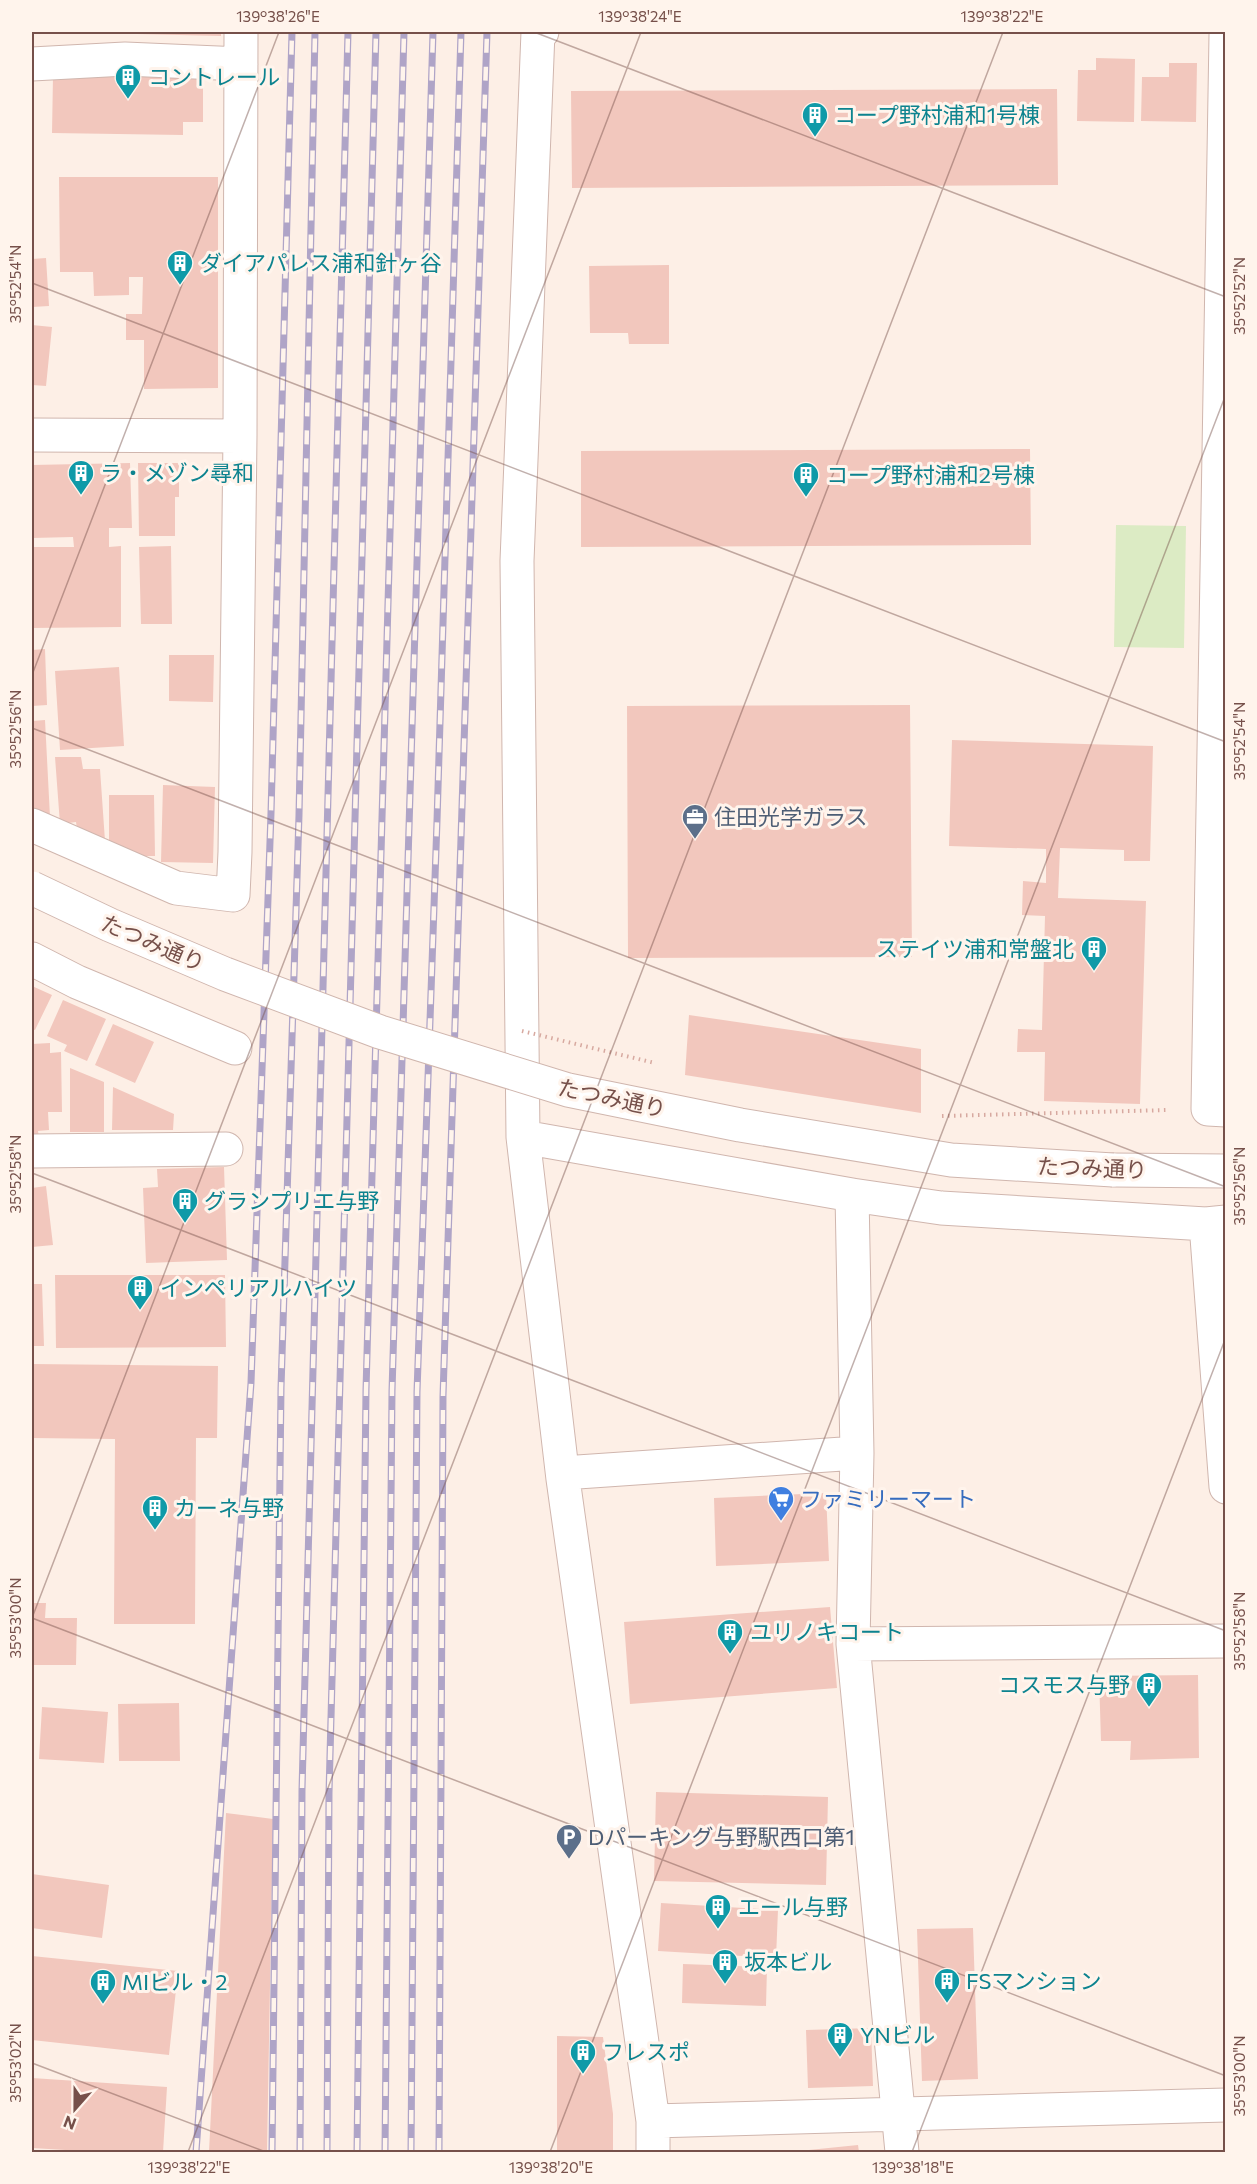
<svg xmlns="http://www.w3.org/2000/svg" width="1257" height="2184" viewBox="0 0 1257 2184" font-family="Commissioner,'Noto Sans JP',sans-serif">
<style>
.green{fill:#dcebc4}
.building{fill:#f2c7bd}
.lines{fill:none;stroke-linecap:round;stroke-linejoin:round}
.minor-casing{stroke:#d0b6ae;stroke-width:35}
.path{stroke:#d7a9a0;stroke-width:4;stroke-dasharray:1.5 4.5;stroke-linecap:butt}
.minor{stroke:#fff;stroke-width:33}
.rail-casing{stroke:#afa4c7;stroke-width:7}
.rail{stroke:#fff4ec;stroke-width:4.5;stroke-dasharray:14;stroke-linecap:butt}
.minor-bridge-casing{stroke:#d0b6ae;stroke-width:35;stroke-linecap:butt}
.path-bridge{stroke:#d7a9a0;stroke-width:4;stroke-dasharray:1.5 4.5;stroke-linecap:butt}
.minor-bridge{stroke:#fff;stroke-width:33}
.ticks{fill:none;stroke:#76504a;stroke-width:1.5;stroke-opacity:0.45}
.labels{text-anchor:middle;stroke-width:6;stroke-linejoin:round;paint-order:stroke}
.culture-label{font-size:22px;fill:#0d838f;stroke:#fff4ec;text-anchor:start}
.service-label{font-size:22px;fill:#4e5e75;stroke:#fff4ec;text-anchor:start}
.street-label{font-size:22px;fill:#76504a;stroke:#fff4ec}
.shop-label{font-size:22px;fill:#366cbe;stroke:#fff4ec;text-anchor:start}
.neatline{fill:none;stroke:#76504a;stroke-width:2}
.ticks-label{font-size:15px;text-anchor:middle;fill:#76504a}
</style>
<rect width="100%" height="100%" fill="#fdefe6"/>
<path class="green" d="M 1116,525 L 1186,526 L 1184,648 L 1114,647 Z"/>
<path class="building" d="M 137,32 L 221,32 L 221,36 L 137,34 Z
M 1096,58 L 1135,59 L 1134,122 L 1077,121 L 1078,70 L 1096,70 Z
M 1169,63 L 1197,63 L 1196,122 L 1141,121 L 1142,77 L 1169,77 Z
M 53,76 L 203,77 L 203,122 L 183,122 L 183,135 L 52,133 Z
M 1057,89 L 1058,185 L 572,188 L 571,91 Z
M 59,177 L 218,177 L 218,388 L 144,389 L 144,340 L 126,340 L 126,314 L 142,314 L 143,277 L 129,277 L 129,295 L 94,296 L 93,272 L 60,272 Z
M 46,258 L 49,306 L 32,307 L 32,259 Z
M 669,265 L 669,344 L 629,344 L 628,333 L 590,333 L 589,266 Z
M 32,325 L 52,327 L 46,386 L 32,385 Z
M 1030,449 L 1031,545 L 581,547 L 581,451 Z
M 130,463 L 132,528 L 109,528 L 109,547 L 121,546 L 121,627 L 32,628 L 32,547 L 74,547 L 73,537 L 32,538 L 32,465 Z
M 138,463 L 179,463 L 179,497 L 175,497 L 175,536 L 139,536 Z
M 171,546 L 172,624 L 141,624 L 139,547 Z
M 45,649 L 47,705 L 32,706 L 32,650 Z
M 169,655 L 214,655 L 213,702 L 169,701 Z
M 119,667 L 124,746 L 60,750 L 55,671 Z
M 910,705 L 912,957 L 628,958 L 627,706 Z
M 45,720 L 50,817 L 32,808 L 32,721 Z
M 952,740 L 1153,746 L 1150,861 L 1124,861 L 1124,850 L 1060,848 L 1058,898 L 1146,901 L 1140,1104 L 1044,1101 L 1045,1052 L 1017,1052 L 1018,1029 L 1042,1030 L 1045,916 L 1022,915 L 1023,881 L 1046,883 L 1046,849 L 949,846 Z
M 55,757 L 81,757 L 83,769 L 100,769 L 105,841 L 77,829 L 76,822 L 60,824 Z
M 163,785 L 215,787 L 213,863 L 161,862 Z
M 109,795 L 154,795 L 155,856 L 138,856 L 109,843 Z
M 32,986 L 52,995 L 35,1030 L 32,1029 Z
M 63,1000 L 106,1019 L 87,1061 L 64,1051 L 67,1045 L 47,1036 Z
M 689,1015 L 921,1049 L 921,1113 L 685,1075 Z
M 113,1024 L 154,1042 L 135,1083 L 95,1065 Z
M 50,1043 L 50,1053 L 61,1052 L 62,1112 L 48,1112 L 49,1130 L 38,1131 L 39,1137 L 32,1137 L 32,1044 Z
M 70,1068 L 104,1082 L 104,1132 L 70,1132 Z
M 113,1087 L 174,1114 L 173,1130 L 112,1130 Z
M 224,1167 L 227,1260 L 146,1263 L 143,1188 L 158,1187 L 157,1169 Z
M 46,1186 L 53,1245 L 32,1247 L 32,1188 Z
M 55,1275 L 225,1275 L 226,1347 L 56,1348 Z
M 32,1284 L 42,1284 L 44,1346 L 32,1346 Z
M 32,1364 L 218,1366 L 217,1438 L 196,1438 L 195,1624 L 114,1624 L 115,1439 L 32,1438 Z
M 826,1493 L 829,1561 L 716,1566 L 714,1498 Z
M 32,1603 L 46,1603 L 45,1618 L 77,1618 L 76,1665 L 32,1665 Z
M 830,1607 L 837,1688 L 630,1704 L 624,1622 Z
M 1198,1675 L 1199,1758 L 1130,1760 L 1131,1741 L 1101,1741 L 1099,1676 Z
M 179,1703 L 180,1761 L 119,1761 L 118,1704 Z
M 42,1707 L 108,1712 L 104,1763 L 39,1759 Z
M 656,1792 L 828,1797 L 826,1885 L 654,1881 Z
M 226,1813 L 273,1819 L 267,2152 L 209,2152 Z
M 32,1874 L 109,1885 L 102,1938 L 32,1928 Z
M 661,1903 L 778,1910 L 776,1958 L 658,1951 Z
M 973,1928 L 978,2079 L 922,2081 L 917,1929 Z
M 32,1956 L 178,1971 L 169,2055 L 32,2040 Z
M 683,1964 L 767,1967 L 766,2006 L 682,2003 Z
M 871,2028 L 873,2086 L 808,2088 L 806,2030 Z
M 557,2036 L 603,2037 L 613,2114 L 613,2152 L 557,2152 Z
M 32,2078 L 167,2087 L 163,2152 L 99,2152 L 32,2148 Z
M 858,2145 L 859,2152 L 799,2152 L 799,2151 Z"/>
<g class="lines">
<g class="minor-casing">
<path id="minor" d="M 542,32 L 538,32 L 517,561 L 523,1137 L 563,1479 L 653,2121 L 1226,2105
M 1226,35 L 1208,1109 L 1226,1110
M 32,64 L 125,59 L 241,64
M 32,435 L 240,436
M 32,825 L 176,888 L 233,895 L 235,852 L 240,436 L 241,32
M 32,959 L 77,982 L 235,1048
M 523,1137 L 852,1195 L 941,1208 L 1206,1224 L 1226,1222
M 32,1151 L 226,1149
M 1113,1170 L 1226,1171
M 852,1195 L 857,1453 L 853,1644 L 902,2152
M 1206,1224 L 1226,1487
M 563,1473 L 857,1453
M 853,1644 L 1226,1641
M 653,2121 L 653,2152"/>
</g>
<path class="path" d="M 942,1116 L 1168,1110"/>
<use href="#minor" class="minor"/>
<g class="rail-casing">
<path id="rail" d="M 196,2152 L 251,1383 L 271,813 L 292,32
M 272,2152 L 281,1388 L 299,815 L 315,32
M 300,2152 L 302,1790 L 348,32
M 327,2152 L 329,1793 L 376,32
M 357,2152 L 366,1390 L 404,32
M 385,2152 L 392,1391 L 433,32
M 411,2152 L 417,1392 L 437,821 L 461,32
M 439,2152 L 443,1396 L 487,32"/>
</g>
<use href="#rail" class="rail"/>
<g class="minor-bridge-casing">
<path id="minor-bridge" d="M 32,888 L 110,925 L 225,974 L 380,1032 L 568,1090 L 740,1125 L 951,1160 L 1113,1170"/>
</g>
<path class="path-bridge" d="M 522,1031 L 655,1063"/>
<use href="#minor-bridge" class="minor-bridge"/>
</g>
<path class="ticks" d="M 534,32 L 1226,297M 32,283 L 1226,742M 32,675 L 279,32M 32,728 L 1226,1187M 32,1173 L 1226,1631M 32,1618 L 641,32M 32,1618 L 1226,2076M 32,2063 L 266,2152M 188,2152 L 1003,32M 550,2152 L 1226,394M 912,2152 L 1226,1337"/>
<defs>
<g id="building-pin" transform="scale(1.35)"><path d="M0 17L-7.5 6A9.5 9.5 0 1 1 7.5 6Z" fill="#0f9aa8" stroke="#fff4ec"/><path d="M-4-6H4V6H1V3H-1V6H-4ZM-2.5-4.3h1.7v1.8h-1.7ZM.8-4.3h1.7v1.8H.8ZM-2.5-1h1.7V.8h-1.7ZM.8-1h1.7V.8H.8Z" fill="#fff"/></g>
<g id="office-pin" transform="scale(1.35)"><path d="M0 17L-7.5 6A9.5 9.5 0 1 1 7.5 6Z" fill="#5c6f8a" stroke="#fff4ec"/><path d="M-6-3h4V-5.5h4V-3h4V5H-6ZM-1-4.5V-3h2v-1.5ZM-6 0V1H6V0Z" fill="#fff"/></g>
<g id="supermarket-pin" transform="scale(1.35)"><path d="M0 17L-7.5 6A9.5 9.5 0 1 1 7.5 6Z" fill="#3f7fe0" stroke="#fff4ec"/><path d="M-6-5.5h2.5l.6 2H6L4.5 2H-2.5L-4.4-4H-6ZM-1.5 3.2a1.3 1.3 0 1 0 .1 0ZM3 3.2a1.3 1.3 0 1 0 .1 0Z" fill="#fff"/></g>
<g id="parking-pin" transform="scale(1.35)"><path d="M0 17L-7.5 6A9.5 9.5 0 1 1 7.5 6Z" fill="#5c6f8a" stroke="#fff4ec"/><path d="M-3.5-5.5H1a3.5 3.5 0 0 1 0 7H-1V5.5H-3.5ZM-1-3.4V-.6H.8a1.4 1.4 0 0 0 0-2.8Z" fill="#fff"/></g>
</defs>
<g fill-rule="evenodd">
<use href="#building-pin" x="128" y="77"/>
<use href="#building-pin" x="815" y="115"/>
<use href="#building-pin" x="180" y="263"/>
<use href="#building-pin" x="81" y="473"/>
<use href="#building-pin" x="806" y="475"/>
<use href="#office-pin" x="695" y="817"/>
<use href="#building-pin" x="1094" y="949"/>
<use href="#building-pin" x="185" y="1201"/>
<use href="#building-pin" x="140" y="1288"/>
<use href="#supermarket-pin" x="781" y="1499"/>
<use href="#building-pin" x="155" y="1508"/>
<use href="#building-pin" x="730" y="1632"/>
<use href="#building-pin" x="1149" y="1685"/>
<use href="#parking-pin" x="569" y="1837"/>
<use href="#building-pin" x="718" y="1907"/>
<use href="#building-pin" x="725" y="1962"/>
<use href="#building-pin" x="947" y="1981"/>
<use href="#building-pin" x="103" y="1982"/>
<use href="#building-pin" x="840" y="2035"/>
<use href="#building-pin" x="583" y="2052"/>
</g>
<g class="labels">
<g class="culture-label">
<text x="148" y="85">コントレール</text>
<text x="834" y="123">コープ野村浦和1号棟</text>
<text x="200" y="271">ダイアパレス浦和針ヶ谷</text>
<text x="100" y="481">ラ・メゾン尋和</text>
<text x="826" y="483">コープ野村浦和2号棟</text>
<text x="1074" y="957" text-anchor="end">ステイツ浦和常盤北</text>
<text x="204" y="1209">グランプリエ与野</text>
<text x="160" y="1296">インペリアルハイツ</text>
<text x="174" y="1516">カーネ与野</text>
<text x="750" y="1640">ユリノキコート</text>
<text x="1130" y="1693" text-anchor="end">コスモス与野</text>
<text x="738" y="1915">エール与野</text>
<text x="744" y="1970">坂本ビル</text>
<text x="966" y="1989">FSマンション</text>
<text x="122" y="1990">MIビル・2</text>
<text x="860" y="2043">YNビル</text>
<text x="602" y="2060">フレスポ</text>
</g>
<g class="service-label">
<text x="714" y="825">住田光学ガラス</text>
<text x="588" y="1845">Dパーキング与野駅西口第1</text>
</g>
<g class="street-label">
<text transform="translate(153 943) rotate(23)" y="8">たつみ通り</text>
<text transform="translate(612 1098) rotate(12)" y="8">たつみ通り</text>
<text transform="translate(1092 1168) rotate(2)" y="8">たつみ通り</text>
</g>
<g class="shop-label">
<text x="800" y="1507">ファミリーマート</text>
</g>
</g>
<rect width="1257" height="2184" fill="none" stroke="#fff4ec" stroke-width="66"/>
<g transform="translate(75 2109) rotate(201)" stroke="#fff4ec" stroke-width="4.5" paint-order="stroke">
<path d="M0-4.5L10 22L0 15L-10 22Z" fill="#76504a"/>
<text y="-9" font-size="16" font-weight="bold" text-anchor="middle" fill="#76504a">N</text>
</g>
<rect x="33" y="33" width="1191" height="2118" class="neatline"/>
<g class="ticks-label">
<text x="278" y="22">139°38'26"E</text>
<text x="640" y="22">139°38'24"E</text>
<text x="1002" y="22">139°38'22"E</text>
<text transform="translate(16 284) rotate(-90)" y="5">35°52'54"N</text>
<text transform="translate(1240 296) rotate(-90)" y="5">35°52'52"N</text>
<text transform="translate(16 729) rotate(-90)" y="5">35°52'56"N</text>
<text transform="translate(1240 741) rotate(-90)" y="5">35°52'54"N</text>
<text transform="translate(16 1174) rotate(-90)" y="5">35°52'58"N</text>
<text transform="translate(1240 1186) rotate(-90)" y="5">35°52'56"N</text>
<text transform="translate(16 1618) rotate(-90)" y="5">35°53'00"N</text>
<text transform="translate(1240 1631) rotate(-90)" y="5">35°52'58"N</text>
<text transform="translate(16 2063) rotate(-90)" y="5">35°53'02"N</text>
<text transform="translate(1240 2076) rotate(-90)" y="5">35°53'00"N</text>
<text x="189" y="2173">139°38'22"E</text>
<text x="551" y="2173">139°38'20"E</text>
<text x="913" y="2173">139°38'18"E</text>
</g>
</svg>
